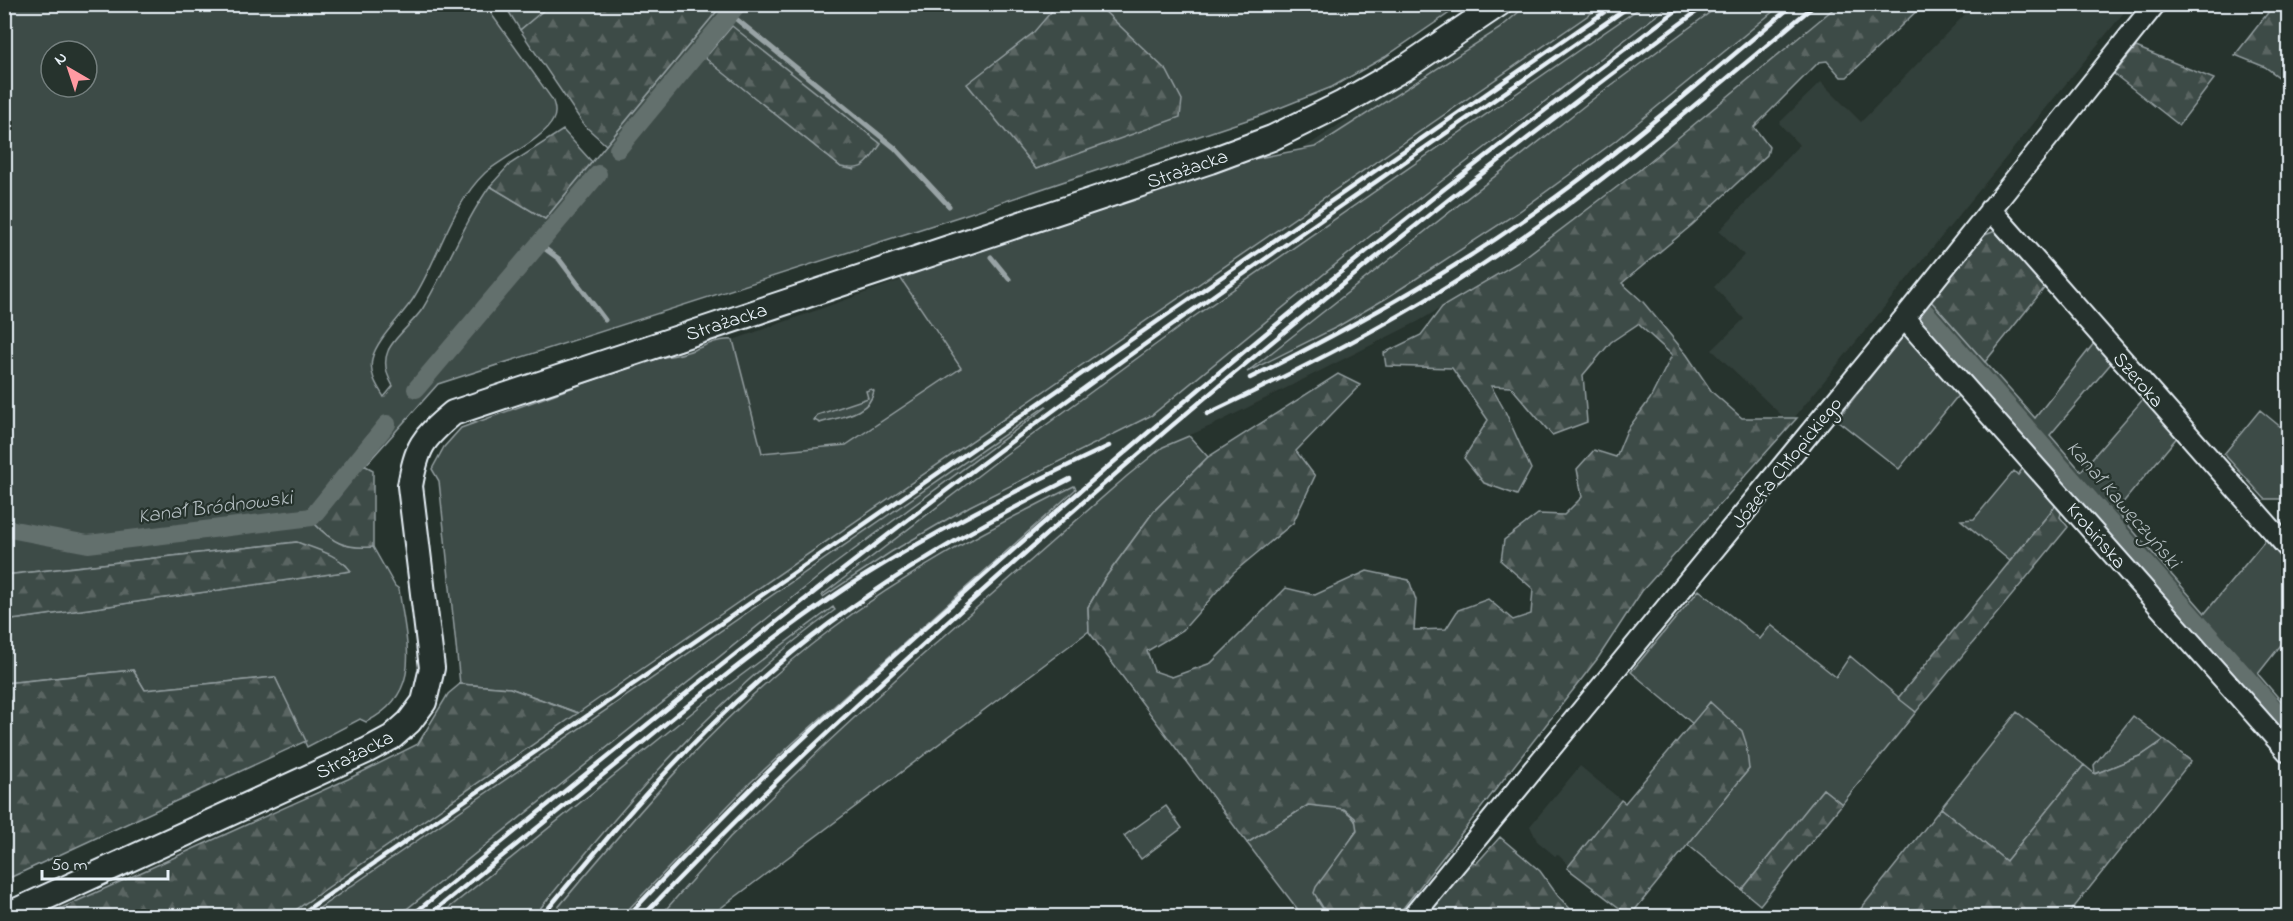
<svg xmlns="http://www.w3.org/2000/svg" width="2293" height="921" viewBox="0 0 2293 921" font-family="'Indie Flower',sans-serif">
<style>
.built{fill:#333f3a}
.grass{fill:#3e4b47;stroke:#939ea0;stroke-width:1.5;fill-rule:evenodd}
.forest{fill:url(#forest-firs);stroke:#939ea0;stroke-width:1.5}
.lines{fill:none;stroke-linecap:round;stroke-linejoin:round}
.stream{stroke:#98a3a5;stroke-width:5}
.canal{stroke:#636f6d;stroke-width:18}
.minor-casing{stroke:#e8f1f8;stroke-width:24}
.major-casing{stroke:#e8f1f8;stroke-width:28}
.minor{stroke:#26332d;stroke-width:20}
.major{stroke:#26332d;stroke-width:24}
.rail{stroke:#e8f1f8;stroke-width:4.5}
.labels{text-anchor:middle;stroke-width:4.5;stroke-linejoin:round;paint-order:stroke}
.street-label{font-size:20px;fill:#e8f1f8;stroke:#26332d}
.water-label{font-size:21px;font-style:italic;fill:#b3bdc0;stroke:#26332d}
</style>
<defs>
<pattern id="forest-firs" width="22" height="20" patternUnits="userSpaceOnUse" patternTransform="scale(1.5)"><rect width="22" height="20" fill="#3e4b47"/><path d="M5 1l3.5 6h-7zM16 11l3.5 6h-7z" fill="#5a6562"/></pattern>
</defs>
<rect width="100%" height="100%" fill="#26332d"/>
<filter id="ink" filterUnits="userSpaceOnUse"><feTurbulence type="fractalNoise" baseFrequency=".0167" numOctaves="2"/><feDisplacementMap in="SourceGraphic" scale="12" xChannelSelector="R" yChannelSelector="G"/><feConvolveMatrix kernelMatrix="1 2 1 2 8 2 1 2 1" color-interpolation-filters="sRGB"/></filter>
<g filter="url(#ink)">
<path class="built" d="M 1517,5 L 1838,5 L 1638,171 L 1517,263 L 1419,321 L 1213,425 L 1163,447 L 1032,558 L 866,706 L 730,837 L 660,916 L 181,916 L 418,744 Z
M 1974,5 L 2130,5 L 1790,423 L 1712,350 L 1744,319 L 1714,287 L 1744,255 L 1719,231 L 1799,145 L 1779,123 L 1821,82 L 1861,122 Z
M 901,280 L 962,368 L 846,445 L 762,453 L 733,340 Z
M 1580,766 L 1621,800 L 1569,865 L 1558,855 L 1555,856 L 1537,841 L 1530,826 Z"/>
<path class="grass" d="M 504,4 L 551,5 L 520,30 Z
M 5,5 L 492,5 L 492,15 L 552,99 C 555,106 557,113 553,120 C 544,139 502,158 485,173 C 451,205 438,261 413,299 C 402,316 376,340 372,359 C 369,374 377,386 384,397 L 393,386 C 387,376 383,363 388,351 C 393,338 415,321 423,308 C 447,268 463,224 490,186 L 545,219 L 722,5 L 1461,5 L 1385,57 L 1332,87 L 1262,115 L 961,216 L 438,384 L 314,523 C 333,543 345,549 373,547 L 395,586 L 399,589 C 406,642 425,693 366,722 L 360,719 L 307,747 L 275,677 L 145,690 L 133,670 L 5,683 L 5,621 L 350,571 L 346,565 L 296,542 L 5,575 ZM 51,51 L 87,51 L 87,87 L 51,87 ZM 706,58 L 855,170 L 841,167 Z
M 1527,5 L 1603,5 L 578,713 L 510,688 L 460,684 L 439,481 L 432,469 L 444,447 L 461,428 L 654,358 C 665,357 676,356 687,352 C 702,348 717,338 733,340 L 762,453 L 846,445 L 961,368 L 899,276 L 1248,160 L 1315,147 L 1499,29 Z
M 1644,5 L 1670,5 L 1369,237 L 1152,415 L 970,506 L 891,552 L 823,597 L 822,595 L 1005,455 L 1192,318 Z
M 1720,5 L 1781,5 L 1614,142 L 1517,213 L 1385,299 L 1337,327 L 1247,372 L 1598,95 Z
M 1931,301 L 2035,418 L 2095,342 L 2113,361 L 2050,435 L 2081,471 L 2144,398 L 2179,435 L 2116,511 L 2205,613 L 2268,537 L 2288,561 L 2288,636 L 2258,674 L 2288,709 L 2288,741 L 1914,320 Z
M 1904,334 L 1909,335 L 1960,393 L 1899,469 L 1837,420 Z
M 871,389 L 874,391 C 870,414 839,417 820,423 L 814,420 L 817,415 L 868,398 L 866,391 Z
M 1046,406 L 1047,407 L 832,566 L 398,916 L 308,916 Z
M 2260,410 L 2288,433 L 2288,490 L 2281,499 L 2265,499 L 2224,454 Z
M 1189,436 L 1208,457 L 1154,511 L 1105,578 L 1088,607 L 1089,631 L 710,916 L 660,916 L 730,837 L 826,744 L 909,667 L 1127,476 L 1163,447 Z
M 2023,468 L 2057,504 L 2010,561 L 1961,520 L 1974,519 L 2014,471 L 2018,475 Z
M 1074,486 L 1076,489 L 794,742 L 750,783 L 622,916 L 551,916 C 636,814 722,712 829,631 C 905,573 988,529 1074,486 Z
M 1699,590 L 1760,639 L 1771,625 L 1836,677 L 1850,656 L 1916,712 L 1842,804 L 1823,789 L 1742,890 L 1687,844 L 1749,769 L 1710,702 L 1693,724 L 1631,672 Z
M 833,607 L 835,610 C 717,695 625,804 534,916 L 439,916 L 704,703 Z
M 2017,712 L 2084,765 L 2006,861 L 1941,808 Z
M 2133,716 L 2164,740 L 2142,755 L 2095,774 L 2094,765 Z
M 1308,805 C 1331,807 1348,803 1358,827 L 1317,900 L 1328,916 L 1300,916 L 1302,915 L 1247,843 Z
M 1166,806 L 1182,828 L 1141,859 L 1124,836 Z"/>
<path class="forest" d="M 551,4 L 722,4 L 722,5 L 606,145 L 584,125 L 520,30 Z
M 1057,5 L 1098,5 L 1167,71 L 1182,100 L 1180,117 L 1036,169 L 967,84 L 1033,33 Z
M 1838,5 L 1923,5 L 1847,77 L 1841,77 L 1827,61 L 1819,62 L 1754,127 L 1769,147 L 1767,155 L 1692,225 L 1622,283 L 1643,302 L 1687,355 L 1712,392 L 1742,418 L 1797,418 L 1642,591 L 1598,658 L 1397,916 L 1328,916 L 1314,893 L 1316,887 L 1357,831 L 1355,818 L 1344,809 L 1308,805 L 1247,843 L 1089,632 L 1088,607 L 1105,578 L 1154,511 L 1208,457 L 1338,374 L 1360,385 L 1296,451 L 1315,476 L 1293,523 L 1234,572 L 1183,630 L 1147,651 L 1154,671 L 1172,677 L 1211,663 L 1286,588 L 1315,595 L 1367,571 L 1409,580 L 1416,600 L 1414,630 L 1446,629 L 1458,610 L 1488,599 L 1513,620 L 1531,614 L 1533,589 L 1501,561 L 1504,540 L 1538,514 L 1564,515 L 1582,497 L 1577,469 L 1594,450 L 1616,457 L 1627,430 L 1650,399 L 1672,355 L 1638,324 L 1611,342 L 1583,375 L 1587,422 L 1552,435 L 1511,387 L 1491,386 L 1505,411 L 1531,469 L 1517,495 L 1484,483 L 1464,458 L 1488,420 L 1452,368 L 1386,366 L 1384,353 L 1421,335 L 1442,307 L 1517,263 L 1638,171 Z
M 2274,5 L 2288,5 L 2287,83 L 2265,67 L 2235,55 Z
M 732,26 L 881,144 C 868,162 865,172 841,167 L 705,58 Z
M 2136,47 L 2214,79 L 2179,125 L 2114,74 Z
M 563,130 L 592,162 L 545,219 L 490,186 L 510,164 Z
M 1998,230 L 2046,286 L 1985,362 L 1931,301 L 1985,235 Z
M 364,465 L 373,470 L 373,547 C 345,549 333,543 314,523 Z
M 2057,504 L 2062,510 L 2060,517 L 2068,527 L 1916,712 L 1898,698 Z
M 297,542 C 315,549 338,554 351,571 L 5,621 L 5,575 Z
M 133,670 L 145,690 L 275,677 L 306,741 L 5,880 L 5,683 Z
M 460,684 L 510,688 L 578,713 L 287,916 L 44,916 L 348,779 L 418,744 L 448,694 Z
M 1710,702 L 1742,731 L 1746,743 L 1749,769 L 1630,916 L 1567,868 L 1621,800 L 1625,803 Z
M 2164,740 L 2191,761 L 2067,916 L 1855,916 L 1941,808 L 2006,861 L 2084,765 L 2095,774 L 2142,755 Z
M 1823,789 L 1842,804 L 1760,905 L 1742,890 Z
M 1500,837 L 1540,871 L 1558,896 L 1577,916 L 1422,916 L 1468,858 L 1476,864 Z"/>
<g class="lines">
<path class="stream" d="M 730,14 L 895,148 L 949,206
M 540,245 L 559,259 L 605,320
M 991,257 L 1009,279"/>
<path class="canal" d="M 618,149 L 738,4
M 1925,312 L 2288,725
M 416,389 L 598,174
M 4,528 L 88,544 L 312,517 L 387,424"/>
<g class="minor-casing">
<path id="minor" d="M 1990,209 L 2288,548
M 1904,318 L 2288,752
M 1413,916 L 1904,318 L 2155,4"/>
</g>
<g class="major-casing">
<path id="major" d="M 5,916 L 366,751 L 392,737 L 409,722 L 424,702 L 432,668 L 410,486 C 417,446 422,439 453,413 L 1210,161 L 1272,138 L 1343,103 L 1406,67 L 1499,4"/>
</g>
<use href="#minor" class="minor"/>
<use href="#major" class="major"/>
<path class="rail" d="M 1250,378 C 1346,330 1440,279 1528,217 C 1621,152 1707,77 1794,4
M 1207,414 C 1303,368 1398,321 1486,262 C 1603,184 1709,94 1816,4
M 298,916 L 1616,4
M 411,916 C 605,758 799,600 1000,450 C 1207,296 1421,151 1633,4
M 428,916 C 497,860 566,804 636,748 C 706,690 777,633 853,583 C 935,531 1021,487 1109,446
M 542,916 C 610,834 679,751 760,680 C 853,597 959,535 1070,479
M 628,916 C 676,865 725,814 775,765 C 852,691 934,620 1014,549 C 1230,358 1454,176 1685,4
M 643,916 C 761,791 887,676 1015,562 C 1237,365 1467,179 1707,4"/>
</g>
</g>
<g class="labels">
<g class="street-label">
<text transform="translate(1187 168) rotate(-19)" y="7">Strażacka</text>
<text transform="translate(726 321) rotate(-18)" y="7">Strażacka</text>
<text transform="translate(2139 379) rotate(49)" y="7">Szeroka</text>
<text transform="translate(1786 462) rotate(-51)" y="7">Józefa Chłopickiego</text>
<text transform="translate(2097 535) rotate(49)" y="7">Krobińska</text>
<text transform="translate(354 754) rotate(-27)" y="7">Strażacka</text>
</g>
<g class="water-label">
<text transform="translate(2124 504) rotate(49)" y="7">Kanał Kawęczyński</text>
<text transform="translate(215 506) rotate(-7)" y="7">Kanał Bródnowski</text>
</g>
</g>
<rect width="2293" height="921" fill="none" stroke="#26332d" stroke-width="24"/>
<rect x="12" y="12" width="2269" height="897" fill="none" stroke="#e8f1f8" stroke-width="2" filter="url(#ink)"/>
<g transform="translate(69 69) rotate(321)"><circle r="28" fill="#26332d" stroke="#747f7e" stroke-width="1.5"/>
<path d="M0-4.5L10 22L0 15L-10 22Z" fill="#ff9aa2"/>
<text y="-9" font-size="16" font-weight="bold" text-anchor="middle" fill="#e8f1f8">N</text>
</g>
<path d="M42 870v9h126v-9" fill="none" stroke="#e8f1f8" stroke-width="3"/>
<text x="51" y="870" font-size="18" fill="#e8f1f8" stroke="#26332d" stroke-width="4.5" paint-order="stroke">50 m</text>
</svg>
